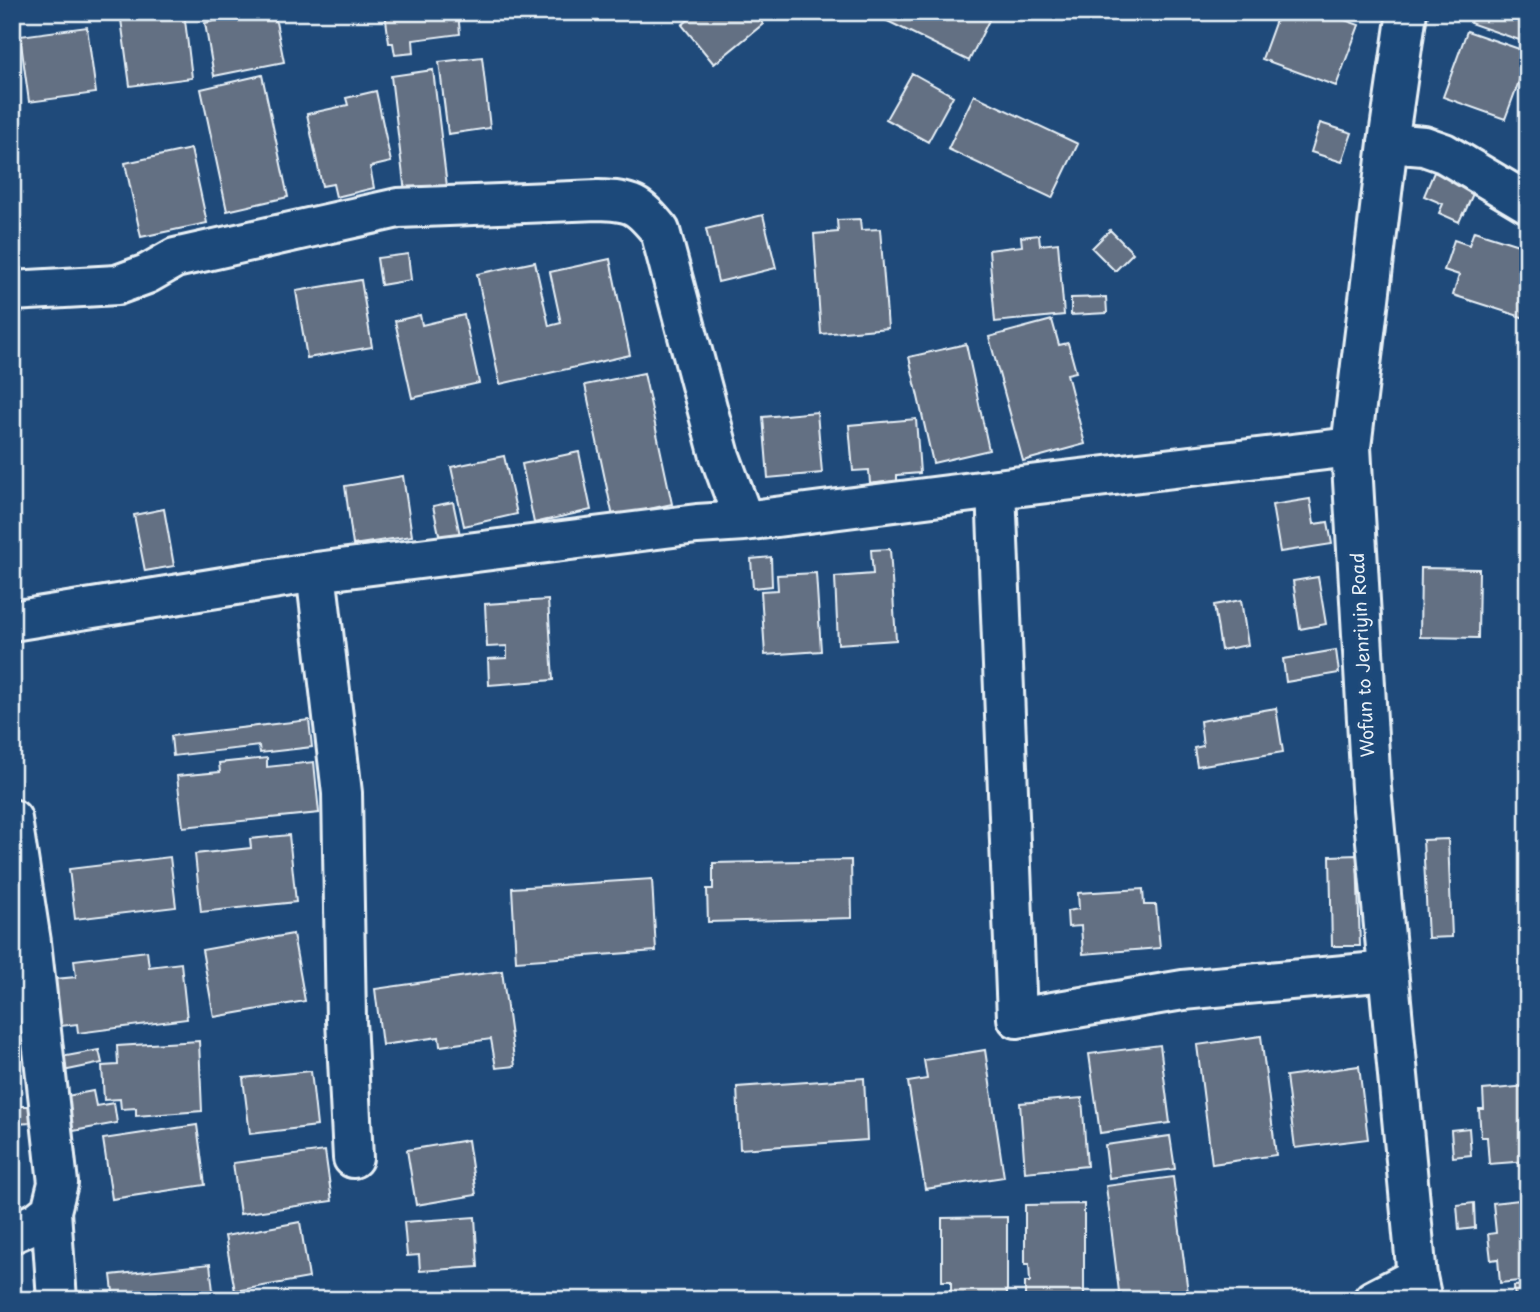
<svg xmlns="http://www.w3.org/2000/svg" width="1540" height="1312" viewBox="0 0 1540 1312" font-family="'Playpen Sans',sans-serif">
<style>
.building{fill:#636f83;stroke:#e8f1f8;stroke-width:2}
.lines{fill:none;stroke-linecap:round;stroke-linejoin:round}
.street-casing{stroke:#e8f1f8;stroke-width:44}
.secondary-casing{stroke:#e8f1f8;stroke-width:44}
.street{stroke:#1f4a7a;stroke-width:38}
.secondary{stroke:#1f4a7a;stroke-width:38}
.labels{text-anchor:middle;stroke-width:7;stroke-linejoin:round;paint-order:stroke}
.street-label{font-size:18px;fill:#e8f1f8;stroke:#1f4a7a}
</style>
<rect width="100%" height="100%" fill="#1f4a7a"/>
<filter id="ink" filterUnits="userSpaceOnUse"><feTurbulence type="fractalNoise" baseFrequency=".0143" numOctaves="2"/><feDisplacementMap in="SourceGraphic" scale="14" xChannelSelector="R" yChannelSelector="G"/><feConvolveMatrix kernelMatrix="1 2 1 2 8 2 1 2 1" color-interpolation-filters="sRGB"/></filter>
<g filter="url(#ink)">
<path class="building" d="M 120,12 L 184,12 L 192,78 L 130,86 Z
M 255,12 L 274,12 L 284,62 L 214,76 L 205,23 Z
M 385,12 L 458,12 L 460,34 L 413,40 L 414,53 L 395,55 L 393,43 L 389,43 Z
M 698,12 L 754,12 L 763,24 L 714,64 L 682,25 Z
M 869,12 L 993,12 L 969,61 Z
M 1279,12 L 1323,12 L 1359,25 L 1336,86 L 1262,59 Z
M 1474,12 L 1528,12 L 1528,43 L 1470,23 Z
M 87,27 L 96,93 L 29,102 L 20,36 Z
M 1467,31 L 1528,52 L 1528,57 L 1505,119 L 1443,97 Z
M 482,57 L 490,128 L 448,134 L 439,62 Z
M 433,70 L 448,195 L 406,201 L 391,76 Z
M 912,73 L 953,96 L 928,142 L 886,119 Z
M 262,75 L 288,197 L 227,211 L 201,89 Z
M 376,91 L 391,162 L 370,167 L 374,188 L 336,197 L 333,184 L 322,186 L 307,114 L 348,105 L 346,98 Z
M 974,95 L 1078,144 L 1052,198 L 948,149 Z
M 1320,123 L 1352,133 L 1342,162 L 1311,152 Z
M 191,149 L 207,223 L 141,237 L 125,163 Z
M 1434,172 L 1475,189 L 1464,214 L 1463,213 L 1459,222 L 1439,213 L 1443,204 L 1424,196 Z
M 763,215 L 776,268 L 718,282 L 706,229 Z
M 860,219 L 861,230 L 880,229 L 888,328 L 821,334 L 814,234 L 838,232 L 837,220 Z
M 1110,230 L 1133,253 L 1115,271 L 1092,248 Z
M 1474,231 L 1528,248 L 1528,319 L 1453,295 L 1459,275 L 1444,270 L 1454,240 L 1469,245 Z
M 1039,235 L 1040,245 L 1058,243 L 1064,315 L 995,322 L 989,250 L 1022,246 L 1021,237 Z
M 408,254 L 411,280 L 381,285 L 377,258 Z
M 610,259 L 630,355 L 500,384 L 477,274 L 535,262 L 549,326 L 561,323 L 550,272 Z
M 361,280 L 372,347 L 307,358 L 296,291 Z
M 1106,297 L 1107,313 L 1071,315 L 1071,298 Z
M 420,315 L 422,325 L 464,315 L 479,383 L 412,398 L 395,321 Z
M 1052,320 L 1059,345 L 1068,343 L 1076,372 L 1067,374 L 1085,444 L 1023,461 L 989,337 Z
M 966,344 L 989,450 L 933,463 L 909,357 Z
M 644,373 L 672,504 L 613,517 L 585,385 Z
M 817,412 L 822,473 L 768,478 L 763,417 Z
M 916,419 L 920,473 L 897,475 L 897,481 L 870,484 L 869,470 L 853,471 L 849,425 Z
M 579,452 L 591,510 L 534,523 L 522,464 Z
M 504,456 L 517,514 L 464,526 L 451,467 Z
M 403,476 L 412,536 L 353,545 L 345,486 Z
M 1310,499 L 1314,524 L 1328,522 L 1332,544 L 1280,552 L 1272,505 Z
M 453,502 L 460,535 L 440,539 L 433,506 Z
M 164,509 L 174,566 L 145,571 L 134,515 Z
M 890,549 L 896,640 L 838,644 L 835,577 L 873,574 L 871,550 Z
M 771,557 L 772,586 L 753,588 L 751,559 Z
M 1421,568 L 1479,569 L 1478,638 L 1420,637 Z
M 816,573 L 821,651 L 765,655 L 761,591 L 778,590 L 777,575 Z
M 1318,577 L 1326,624 L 1300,629 L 1293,581 Z
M 548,600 L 553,680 L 489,685 L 488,659 L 507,658 L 507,646 L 487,647 L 485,604 Z
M 1241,600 L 1248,645 L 1221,650 L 1214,605 Z
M 1336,650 L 1339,673 L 1286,682 L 1283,659 Z
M 1276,708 L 1283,752 L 1197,766 L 1194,748 L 1203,746 L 1200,721 Z
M 309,720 L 312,747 L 260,753 L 259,746 L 173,756 L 171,736 Z
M 267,758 L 267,767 L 314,762 L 319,813 L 183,827 L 177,776 L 220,772 L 219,763 Z
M 289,835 L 296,902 L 201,912 L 195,854 L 251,848 L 250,839 Z
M 1448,839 L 1452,937 L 1428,938 L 1423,840 Z
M 1357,855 L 1360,946 L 1332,946 L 1330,856 Z
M 170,857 L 176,907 L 75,919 L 69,869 Z
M 851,860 L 852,918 L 708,922 L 707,889 L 713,889 L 713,863 Z
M 652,879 L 656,951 L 516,961 L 512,888 Z
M 1143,889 L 1144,905 L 1156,905 L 1160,948 L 1083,954 L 1081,926 L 1068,927 L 1067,911 L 1079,909 L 1078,893 Z
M 293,934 L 305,1001 L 214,1017 L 202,950 Z
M 147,951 L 149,967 L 181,963 L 187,1019 L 78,1033 L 77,1024 L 61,1026 L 55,979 L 76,977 L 74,960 Z
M 502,971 L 515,1066 L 496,1068 L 491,1039 L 440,1046 L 439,1037 L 382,1045 L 375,989 Z
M 1261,1036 L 1276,1155 L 1212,1164 L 1197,1045 Z
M 199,1041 L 202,1111 L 136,1116 L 136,1108 L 121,1109 L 120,1099 L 104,1100 L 102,1066 L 118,1065 L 117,1046 Z
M 1160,1045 L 1170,1123 L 1100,1133 L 1089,1054 Z
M 99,1050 L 102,1063 L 63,1071 L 61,1057 Z
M 985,1050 L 1004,1177 L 925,1189 L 908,1082 L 927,1079 L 924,1060 Z
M 1359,1066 L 1368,1139 L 1295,1148 L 1286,1076 Z
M 311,1071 L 317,1126 L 250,1134 L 243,1078 Z
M 864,1078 L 867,1140 L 740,1149 L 737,1087 Z
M 1528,1086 L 1528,1161 L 1489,1164 L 1487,1137 L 1481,1137 L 1479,1109 L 1484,1109 L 1483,1090 Z
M 93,1091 L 96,1106 L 114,1103 L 117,1123 L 73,1131 L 67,1096 Z
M 1082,1098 L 1087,1166 L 1025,1172 L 1020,1103 Z
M 12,1106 L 33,1106 L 33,1123 L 12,1124 Z
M 197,1125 L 205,1185 L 112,1199 L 103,1139 Z
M 1469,1128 L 1471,1155 L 1453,1157 L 1451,1130 Z
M 1170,1136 L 1175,1169 L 1109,1178 L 1105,1145 Z
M 468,1140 L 476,1195 L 416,1205 L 407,1150 Z
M 12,1147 L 16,1208 L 12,1208 Z
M 325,1151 L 332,1201 L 240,1214 L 233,1163 Z
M 1173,1177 L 1189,1300 L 1120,1300 L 1106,1186 Z
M 1528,1199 L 1528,1280 L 1500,1283 L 1498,1259 L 1491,1260 L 1488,1234 L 1496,1233 L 1493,1203 Z
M 1474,1203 L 1475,1228 L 1459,1230 L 1457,1205 Z
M 1084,1204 L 1084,1300 L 1025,1300 L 1025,1282 L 1030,1282 L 1029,1264 L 1025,1264 L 1025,1205 Z
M 475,1217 L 478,1267 L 420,1271 L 419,1255 L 407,1256 L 404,1222 Z
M 1007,1217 L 1007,1300 L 942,1300 L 942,1291 L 951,1291 L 951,1281 L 942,1281 L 942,1218 Z
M 300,1222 L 309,1278 L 235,1291 L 225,1236 Z
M 210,1264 L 214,1300 L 114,1300 L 111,1275 Z
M 1528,1285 L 1528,1300 L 1515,1300 L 1514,1286 Z"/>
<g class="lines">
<g class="street-casing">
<path id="street" d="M 1388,143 L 1424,146 L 1444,153 L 1528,203
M 12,291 L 117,285 L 147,274 L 175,258 L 398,208 L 598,200 C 632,201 638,204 660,231 L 720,456 L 744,521
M 996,489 L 1017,1018 L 1183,990 L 1388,971
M 316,572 L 342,793 L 346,1020 L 353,1158
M 12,621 L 316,572 L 697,524 L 744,521 L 996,489 L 1351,447
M 12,819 L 31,942 L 58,1183 L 51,1211 L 37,1222 L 12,1233
M 51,1211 L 57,1300
M 1373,1300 L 1417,1277"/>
</g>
<g class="secondary-casing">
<path id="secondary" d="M 1407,12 L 1388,143 L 1351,447 L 1371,788 L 1417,1277 L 1422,1300"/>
</g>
<use href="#street" class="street"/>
<use href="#secondary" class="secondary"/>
</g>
</g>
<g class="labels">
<g class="street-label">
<text transform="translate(1363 655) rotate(-93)" y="6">Wofun to Jenriyin Road</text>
</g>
</g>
<rect width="1540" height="1312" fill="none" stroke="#1f4a7a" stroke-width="42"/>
<rect x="21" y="21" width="1498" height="1270" fill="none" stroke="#e8f1f8" stroke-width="2.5" filter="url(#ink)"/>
</svg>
